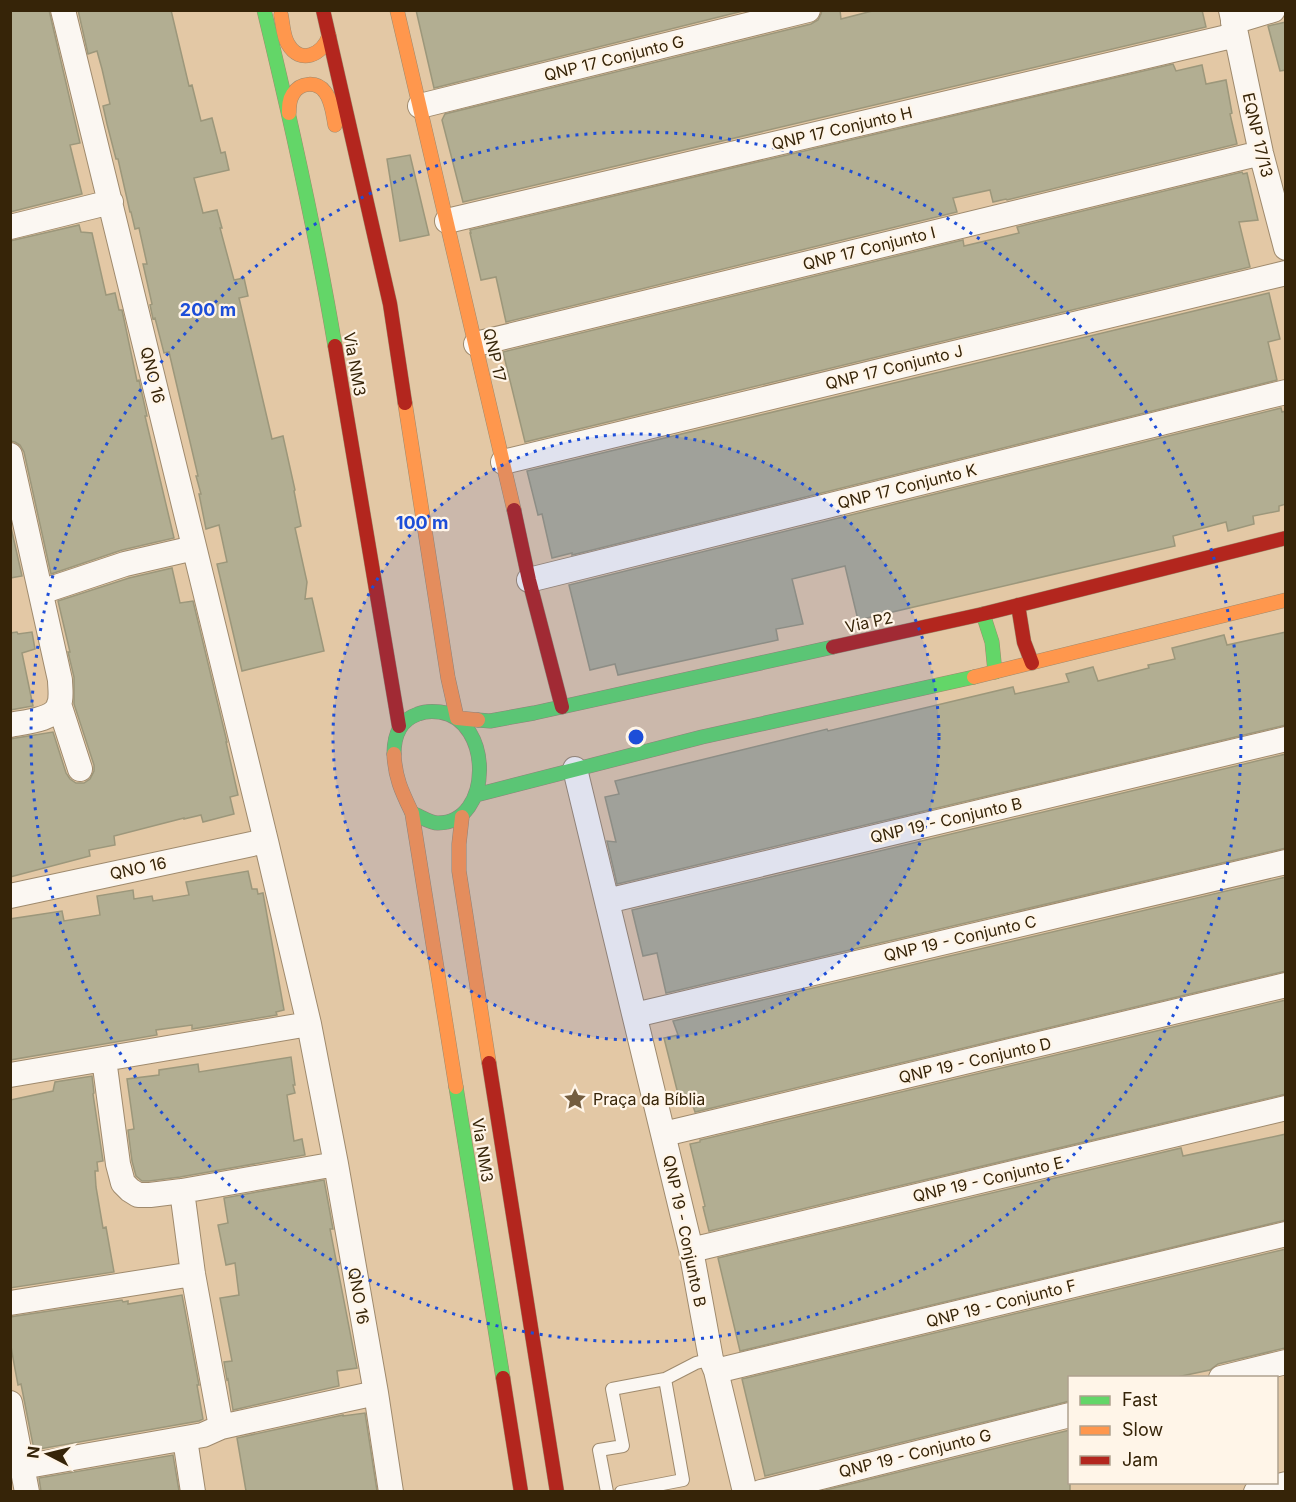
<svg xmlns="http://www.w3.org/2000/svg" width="1296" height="1502" viewBox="0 0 1296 1502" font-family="Inter,sans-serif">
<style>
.building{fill:#b2ae92;stroke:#9c977b;stroke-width:1.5}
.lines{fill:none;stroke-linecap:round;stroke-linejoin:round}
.lane-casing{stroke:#9f8a6d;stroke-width:14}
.street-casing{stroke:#9f8a6d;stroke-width:26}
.fast-casing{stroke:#9f8a6d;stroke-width:15}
.slow-casing{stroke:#9f8a6d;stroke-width:15}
.jam-casing{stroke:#9f8a6d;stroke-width:15}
.lane{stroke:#fbf7f2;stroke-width:12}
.street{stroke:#fbf7f2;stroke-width:24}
.fast{stroke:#63d668;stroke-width:14}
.slow{stroke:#ff974d;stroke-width:14}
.jam{stroke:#b3261e;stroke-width:14}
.ring{fill:none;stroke:#1d4ed8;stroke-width:3;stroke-dasharray:3 6}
.labels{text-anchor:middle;stroke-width:4.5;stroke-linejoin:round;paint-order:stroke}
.street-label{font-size:16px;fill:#362408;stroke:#fff5e8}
.poi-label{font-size:16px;fill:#362408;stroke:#fff5e8;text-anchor:start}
.centre{fill:#1d4ed8;stroke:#fff5e8;stroke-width:3}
.ring-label{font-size:18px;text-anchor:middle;font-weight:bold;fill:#1d4ed8;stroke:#fff5e8;stroke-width:4.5;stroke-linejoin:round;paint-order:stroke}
</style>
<rect width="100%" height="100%" fill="#e3c8a5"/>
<path class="building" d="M 10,10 L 49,10 L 80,143 L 70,145 L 82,194 L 10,212 Z
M 78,10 L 171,10 L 189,86 L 192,85 L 201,121 L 212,118 L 221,153 L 225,152 L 229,170 L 194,178 L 203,213 L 217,210 L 222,228 L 220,228 L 234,280 L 244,278 L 248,296 L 239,298 L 272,439 L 283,436 L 295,490 L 294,491 L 301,526 L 295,528 L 307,582 L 305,599 L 312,598 L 324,651 L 242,671 L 217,564 L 227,562 L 219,525 L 206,529 L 199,494 L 201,494 L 196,476 L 198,476 L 169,352 L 164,353 L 155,318 L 153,319 L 150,305 L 152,304 L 143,264 L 147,264 L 139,228 L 135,229 L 131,212 L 130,212 L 118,159 L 116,159 L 107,124 L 103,106 L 110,104 L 102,69 L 97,51 L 88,54 Z
M 416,10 L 747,10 L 434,88 Z
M 822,10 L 840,10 L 841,19 L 876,10 L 1202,10 L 1206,27 L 463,202 L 442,120 L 445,114 L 811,24 L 818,20 L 821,14 Z
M 1286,22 L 1286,70 L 1280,71 L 1268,26 Z
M 1173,64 L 1176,71 L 1202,65 L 1206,84 L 1226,80 L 1232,113 L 1230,114 L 1237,144 L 1007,200 L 1006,199 L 993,202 L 990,190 L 953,198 L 957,212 L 506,322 L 496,277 L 481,280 L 470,233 L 471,233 L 470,230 Z
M 410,155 L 429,235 L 400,241 L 387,159 Z
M 1242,172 L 1243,174 L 1247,173 L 1258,220 L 1239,222 L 1250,267 L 525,442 L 503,352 L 963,240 L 964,246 L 1019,233 L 1017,227 Z
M 79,225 L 81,232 L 92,233 L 106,295 L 115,293 L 119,310 L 122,310 L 137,381 L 139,380 L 147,416 L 145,416 L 174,538 L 122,550 L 51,574 L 24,452 L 20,445 L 15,442 L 10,441 L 10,241 Z
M 1269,293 L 1280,339 L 1268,342 L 1277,380 L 572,555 L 572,553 L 552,558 L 542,514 L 538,515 L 527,471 Z
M 1281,408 L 1282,412 L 1286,411 L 1286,504 L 1279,506 L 1279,511 L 1253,516 L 1254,524 L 1228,531 L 1226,522 L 1173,536 L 1175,546 L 858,620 L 845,566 L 792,579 L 803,624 L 776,629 L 778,640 L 618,675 L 615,664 L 590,670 L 569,585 Z
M 10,523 L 22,576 L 10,578 Z
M 172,568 L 180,603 L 193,601 L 227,742 L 226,742 L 238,795 L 230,797 L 234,814 L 203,822 L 201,815 L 184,819 L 184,818 L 114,836 L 115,845 L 89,850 L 90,856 L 10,877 L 10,739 L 53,732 L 66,773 L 70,779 L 76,783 L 84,783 L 90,779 L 94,771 L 94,765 L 74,704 L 74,677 L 68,652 L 70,652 L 58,601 L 129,578 Z
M 17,632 L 18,634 L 32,632 L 35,649 L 22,653 L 33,706 L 10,710 L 10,633 Z
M 1286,632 L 1286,725 L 617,884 L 607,841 L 616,842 L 605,797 L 619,794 L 615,781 L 827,729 L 828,731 L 1013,687 L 1015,694 L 1069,682 L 1066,674 L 1093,667 L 1098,681 L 1149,668 L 1148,665 L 1175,659 L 1172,648 L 1224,635 L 1227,645 Z
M 1286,754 L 1286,848 L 666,993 L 657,953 L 643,956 L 632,910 Z
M 248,871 L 252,889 L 257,889 L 258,894 L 263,893 L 284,1010 L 276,1012 L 277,1015 L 192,1029 L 192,1025 L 156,1030 L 157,1035 L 10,1060 L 10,919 L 62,911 L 64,921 L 100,915 L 97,896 L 133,890 L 134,899 L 152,896 L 153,901 L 189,895 L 186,882 Z
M 1286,877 L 1286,971 L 695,1112 L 691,1099 L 680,1102 L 664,1038 L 678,1035 L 673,1021 Z
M 1286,1000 L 1286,1094 L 709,1231 L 703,1207 L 705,1206 L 690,1144 L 700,1142 L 700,1140 Z
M 291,1057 L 295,1085 L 293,1085 L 295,1093 L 287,1095 L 294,1141 L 302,1139 L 305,1155 L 180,1177 L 149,1181 L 142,1181 L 136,1176 L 132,1161 L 128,1130 L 134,1129 L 127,1079 L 159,1075 L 159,1070 L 198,1064 L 199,1072 Z
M 92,1076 L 94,1093 L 93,1094 L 103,1161 L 97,1162 L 98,1171 L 95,1171 L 96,1187 L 103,1228 L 106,1227 L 114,1272 L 10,1288 L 10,1100 L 53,1091 L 55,1082 Z
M 1286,1134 L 1286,1220 L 740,1351 L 718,1258 L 1181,1148 L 1183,1156 Z
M 324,1180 L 333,1229 L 330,1229 L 357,1368 L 337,1371 L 339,1386 L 233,1410 L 228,1379 L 227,1380 L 224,1362 L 232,1361 L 220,1298 L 239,1295 L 235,1263 L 226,1265 L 218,1225 L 228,1223 L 224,1198 Z
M 1286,1249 L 1285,1348 L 1218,1364 L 1210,1370 L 1177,1377 L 1070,1377 L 1070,1401 L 765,1476 L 742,1379 Z
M 182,1295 L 199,1385 L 197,1385 L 203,1419 L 199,1421 L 34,1450 L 21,1384 L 18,1385 L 15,1369 L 10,1341 L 10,1317 L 122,1300 L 123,1302 L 128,1301 L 128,1304 Z
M 365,1413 L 377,1491 L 246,1491 L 237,1438 L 343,1415 L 343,1416 Z
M 1070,1430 L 1070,1491 L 822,1491 Z
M 173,1455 L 179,1491 L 41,1491 L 39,1478 Z"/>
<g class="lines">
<g class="lane-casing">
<path id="lane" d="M 607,1492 L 599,1450 L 623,1446 L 612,1389 L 665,1379 L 696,1363 L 711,1359
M 621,1492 L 683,1480 L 665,1379"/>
</g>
<g class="street-casing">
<path id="street" d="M 63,10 L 266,841 L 309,1024 L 336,1164 L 376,1393 L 391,1492
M 1231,10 L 1261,153 L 1286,248
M 1233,22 L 1273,10
M 420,106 L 808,10
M 447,221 L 1236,35
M 10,227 L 111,202
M 476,344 L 1261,153
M 10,455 L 60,680 C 60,688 62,697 59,705 C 54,720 24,722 10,725
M 503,462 L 1286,273
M 529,580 L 1286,392
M 41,592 L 125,564 L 194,548
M 59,704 L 80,769
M 575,769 L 691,1250 L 711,1359 L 716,1371 L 745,1492
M 10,896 L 266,841
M 607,901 L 1286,739
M 635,1015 L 1286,862
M 104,1059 L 118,1164 L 123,1183 L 130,1190 L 138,1195 L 150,1195 L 182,1191 L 336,1164
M 10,1075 L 309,1024
M 664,1134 L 1286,985
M 182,1191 L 193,1274 L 221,1427
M 691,1250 L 1286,1108
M 10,1303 L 193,1274
M 716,1371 L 1286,1234
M 1221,1378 L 1286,1362
M 10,1403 L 27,1492
M 185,1439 L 193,1492
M 22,1467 L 203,1435 L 221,1427 L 376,1393
M 761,1492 L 1070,1415
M 1256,1492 L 1286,1484"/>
</g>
<g class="fast-casing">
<path id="fast" d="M 264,10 C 291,121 316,233 335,346
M 983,614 L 992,642 L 995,672
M 478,720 L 490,721 L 534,713 L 833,647
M 394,754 C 394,736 400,720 418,714 C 425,711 433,711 440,712 C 493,720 493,823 438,823 C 430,823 420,816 412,813
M 476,795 L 702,737 L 974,677
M 456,1087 L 503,1378"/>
</g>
<g class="slow-casing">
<path id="slow" d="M 397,10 L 514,510
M 281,15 C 283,24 283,36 288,44 C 300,65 322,55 329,36
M 289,113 C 289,106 289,100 293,94 C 300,82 317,81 325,92 C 332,101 333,114 335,125
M 405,403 L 448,678 L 457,718 L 478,720
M 974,677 L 1286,600
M 394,754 C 395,778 402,792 412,813 L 456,1087
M 462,817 L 459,844 L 459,871 L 489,1063"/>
</g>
<g class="jam-casing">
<path id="jam" d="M 323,10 L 390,304 L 405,403
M 335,346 L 399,726
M 514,510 L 529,580 L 562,707
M 1018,605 L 1024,642 L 1032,663
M 833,647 L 983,614 L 1286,538
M 489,1063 L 557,1492
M 503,1378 L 521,1492"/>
</g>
<use href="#lane" class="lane"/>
<use href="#street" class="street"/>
<use href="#fast" class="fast"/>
<use href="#slow" class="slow"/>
<use href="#jam" class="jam"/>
</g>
<circle cx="636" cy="737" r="303" fill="#1d4ed8" fill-opacity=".12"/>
<g class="ring">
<circle cx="636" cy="737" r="303"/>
<circle cx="636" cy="737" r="605"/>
</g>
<defs>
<g id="sight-bare" transform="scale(1.8)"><path d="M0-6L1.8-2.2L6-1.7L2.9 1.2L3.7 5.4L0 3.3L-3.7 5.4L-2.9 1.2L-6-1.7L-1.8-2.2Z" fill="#735d3f" stroke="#fff5e8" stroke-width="2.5" paint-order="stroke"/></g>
</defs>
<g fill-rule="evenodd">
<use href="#sight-bare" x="575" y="1099"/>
</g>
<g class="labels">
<g class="street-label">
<text transform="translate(614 58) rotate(-14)" y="6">QNP 17 Conjunto G</text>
<text transform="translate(842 128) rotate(-13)" y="6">QNP 17 Conjunto H</text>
<text transform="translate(1258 135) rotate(77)" y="6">EQNP 17/13</text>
<text transform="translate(869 248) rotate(-14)" y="6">QNP 17 Conjunto I</text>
<text transform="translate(495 355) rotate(77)" y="6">QNP 17</text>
<text transform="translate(355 364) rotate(80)" y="6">Via NM3</text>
<text transform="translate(894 367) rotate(-14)" y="6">QNP 17 Conjunto J</text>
<text transform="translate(153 375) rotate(76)" y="6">QNO 16</text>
<text transform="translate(907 486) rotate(-14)" y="6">QNP 17 Conjunto K</text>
<text transform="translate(869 622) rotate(-12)" y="6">Via P2</text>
<text transform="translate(946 820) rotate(-13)" y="6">QNP 19 - Conjunto B</text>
<text transform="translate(138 868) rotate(-12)" y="6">QNO 16</text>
<text transform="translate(960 938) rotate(-13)" y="6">QNP 19 - Conjunto C</text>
<text transform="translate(975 1060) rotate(-13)" y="6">QNP 19 - Conjunto D</text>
<text transform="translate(483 1150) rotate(81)" y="6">Via NM3</text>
<text transform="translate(988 1179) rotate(-13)" y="6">QNP 19 - Conjunto E</text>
<text transform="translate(685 1231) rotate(78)" y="6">QNP 19 - Conjunto B</text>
<text transform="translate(359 1296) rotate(80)" y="6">QNO 16</text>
<text transform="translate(1001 1303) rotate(-14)" y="6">QNP 19 - Conjunto F</text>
<text transform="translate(915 1453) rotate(-14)" y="6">QNP 19 - Conjunto G</text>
</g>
<g class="poi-label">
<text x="593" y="1105">Praça da Bíblia</text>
</g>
</g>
<circle cx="636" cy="737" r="9" class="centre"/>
<g class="ring-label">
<text x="208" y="316">200 m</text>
<text x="422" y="529">100 m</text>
</g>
<rect width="1296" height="1502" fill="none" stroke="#362408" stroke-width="24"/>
<rect x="1068" y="1376" width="210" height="108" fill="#fff5e8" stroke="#afa18e" stroke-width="1.5"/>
<rect x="1080" y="1396" width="30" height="9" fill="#63d668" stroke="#afa18e" stroke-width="1.5"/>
<text x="1122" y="1406" font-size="18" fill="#362408">Fast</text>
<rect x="1080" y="1426" width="30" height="9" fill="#ff974d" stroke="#afa18e" stroke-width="1.5"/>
<text x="1122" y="1436" font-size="18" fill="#362408">Slow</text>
<rect x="1080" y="1456" width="30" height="9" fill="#b3261e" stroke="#afa18e" stroke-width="1.5"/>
<text x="1122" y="1466" font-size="18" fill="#362408">Jam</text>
<g transform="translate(48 1454) rotate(277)" stroke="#fff5e8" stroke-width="4.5" paint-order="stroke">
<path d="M0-4.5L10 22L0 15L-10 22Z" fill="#362408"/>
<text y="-9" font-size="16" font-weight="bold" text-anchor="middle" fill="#362408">N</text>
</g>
</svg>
